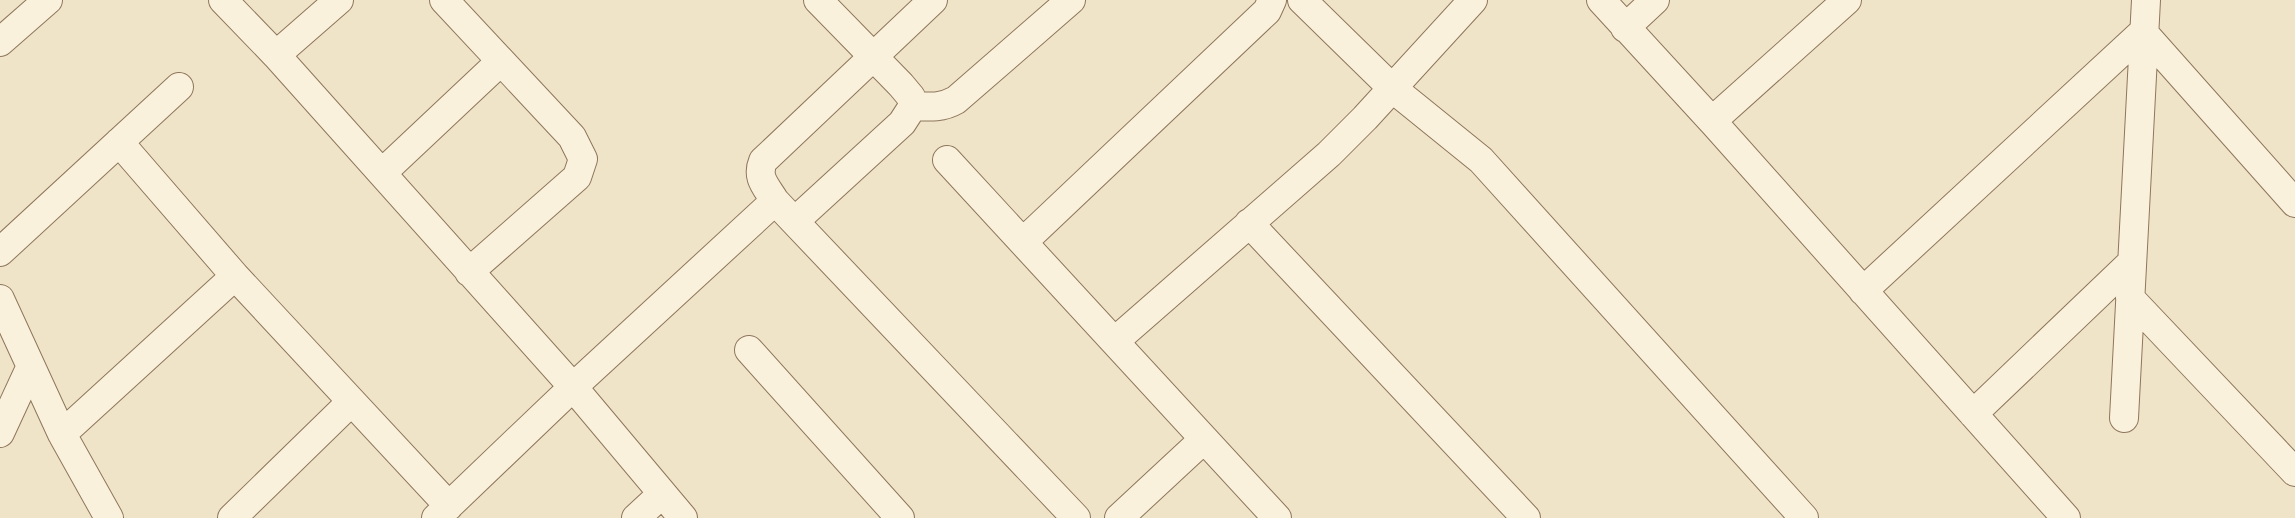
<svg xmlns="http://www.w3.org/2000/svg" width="2295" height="518" viewBox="0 0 2295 518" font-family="'Times New Roman',serif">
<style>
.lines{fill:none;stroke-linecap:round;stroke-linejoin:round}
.street-casing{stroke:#8d765c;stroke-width:30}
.street{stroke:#faf1dc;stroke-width:28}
</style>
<rect width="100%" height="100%" fill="#f0e4c8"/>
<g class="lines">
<g class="street-casing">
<path id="street" d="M 223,0 L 276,55 L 339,0
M 444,0 L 572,137 L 583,159 L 577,177 L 469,272
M 1302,0 L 1392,88 L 1481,160 L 1804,518
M 1601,0 L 1712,121
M 1847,0 L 1712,121 L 2066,518
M 1625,28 L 1655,0
M 0,42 L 48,0
M 276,55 L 573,387 L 683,518
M 913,106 C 930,107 942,108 956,100 L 1071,0
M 119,142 L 235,276 L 449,506
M 947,160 L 1277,518
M 382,173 L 500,62
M 775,201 L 1076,518
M 795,221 L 902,123 L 913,106 L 911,97 L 901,85 L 818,0
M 1249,223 L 1526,518
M 1023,242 L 1267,11 L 1272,0
M 0,252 L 179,87
M 1863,291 L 2143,32 L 2295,203
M 2130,298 L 2295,472
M 0,299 L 62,434 L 109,518
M 1115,341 L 1329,154 L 1365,118 L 1473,0
M 749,350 L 900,518
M 1973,414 L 2132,262
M 2124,418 L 2146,0
M 0,433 L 30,368
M 62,434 L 235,276
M 232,518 L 351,402
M 436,518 L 573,387 L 775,201 C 766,186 756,178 763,161 L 933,0
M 636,518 L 662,494
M 1119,518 L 1203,440"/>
</g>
<use href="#street" class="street"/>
</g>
</svg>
